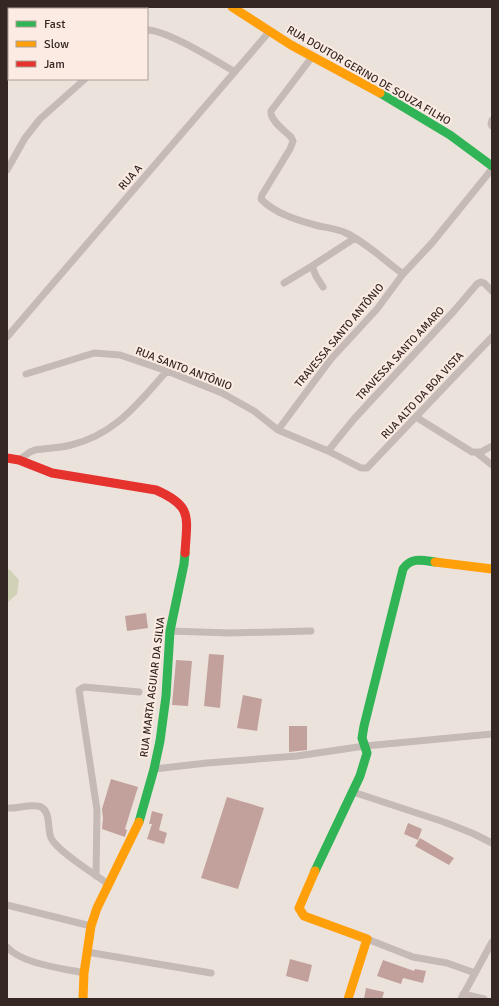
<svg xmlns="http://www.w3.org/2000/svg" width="499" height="1006" viewBox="0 0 499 1006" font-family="Signika,sans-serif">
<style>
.green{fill:#d1d1b5}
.building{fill:#c2a19c}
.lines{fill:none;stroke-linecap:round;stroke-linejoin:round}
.street{stroke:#c5bab6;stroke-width:7}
.fast{stroke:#30b455;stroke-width:9}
.slow{stroke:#ff9f0a;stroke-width:9}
.jam{stroke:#e5322d;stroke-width:9}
.labels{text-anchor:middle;stroke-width:4;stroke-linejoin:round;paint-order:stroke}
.street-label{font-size:11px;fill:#352724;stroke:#fbebe2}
</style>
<rect width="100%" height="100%" fill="#ece2dc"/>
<path class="green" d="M 7,569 L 10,570 L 19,580 L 17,594 L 7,603 Z"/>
<path class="building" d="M 146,613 L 148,628 L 127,631 L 125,616 Z
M 209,654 L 224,655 L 220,708 L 204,706 Z
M 176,660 L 192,661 L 188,706 L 172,705 Z
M 243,695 L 262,699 L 257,731 L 237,728 Z
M 289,726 L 307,726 L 307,750 L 289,752 Z
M 111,779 L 138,787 L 125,829 L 127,830 L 125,837 L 102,829 L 103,818 L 102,809 Z
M 227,797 L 264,808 L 238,889 L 201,878 Z
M 152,811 L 163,814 L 159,830 L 167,833 L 164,844 L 147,839 L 152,824 L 149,824 Z
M 408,823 L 422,829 L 418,840 L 404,834 Z
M 420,838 L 454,858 L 449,865 L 415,846 Z
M 290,959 L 312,965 L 308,982 L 286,976 Z
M 383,960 L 414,971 L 415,969 L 426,971 L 423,983 L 403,978 L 401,984 L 377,976 Z
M 366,988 L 384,992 L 382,999 L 364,999 Z"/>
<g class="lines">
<path class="street" d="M 147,30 C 167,30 216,61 235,72
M 7,33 L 9,35
M 312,57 L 271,111 C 270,121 285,131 291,137 L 293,141 L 290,149 L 262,195 L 261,199 C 275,214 300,221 319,226 C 329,228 338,229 346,233 C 367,243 385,261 403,274
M 492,120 L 491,124 L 492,126
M 7,170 L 25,138 L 40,119 L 85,79
M 284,283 L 312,266
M 323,287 L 316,276 L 312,266 L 355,238
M 7,337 L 269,32
M 26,374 L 94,353 L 120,355 L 167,371 L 222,393 L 254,411 L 278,430 L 328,451 L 361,468 L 367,468 L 492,337
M 416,417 L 472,452 L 481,452 L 492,446
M 278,430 L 331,359 L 377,309 L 403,274 L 432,243 L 492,169
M 328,451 L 354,419 L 454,311 L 477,284 L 481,282 L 484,283 L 492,291
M 477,453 L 492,465
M 19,460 L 30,452 L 35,450 C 47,448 60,448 71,445 C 116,434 138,403 167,371
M 170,631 L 230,633 L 311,631
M 154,769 L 207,763 L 297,756 L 365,746 L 492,734
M 353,792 L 444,822 L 472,833 L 492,843
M 7,808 C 16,809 33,803 41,807 C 51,812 47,828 51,838 C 58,852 95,874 108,884
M 96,876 L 97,810 L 79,690 L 84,687 L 139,692
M 7,905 L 91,926
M 367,939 L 413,957 L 447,963 L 475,973
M 7,947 C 22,964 61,968 84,973
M 87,952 L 211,973
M 463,994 L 484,999
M 461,999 L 492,942"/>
<path class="fast" d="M 380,93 L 450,135 L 492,166
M 139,822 L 154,769 L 160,741 L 166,696 L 170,631 L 184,564 L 185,553
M 315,871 L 360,776 L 367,753 L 362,738 L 364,726 L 403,569 C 411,557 422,560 435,562"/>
<path class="slow" d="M 232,7 L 291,45 L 380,93
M 435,562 L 492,569
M 315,871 L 299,908 L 304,916 L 367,939 L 348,999
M 83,999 L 84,973 L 91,926 L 97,908 L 139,822"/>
<path class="jam" d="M 7,458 L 19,460 L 52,473 L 156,490 C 193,506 187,517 185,553"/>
</g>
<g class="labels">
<g class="street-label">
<text transform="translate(369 75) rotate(30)" y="4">RUA DOUTOR GERINO DE SOUZA FILHO</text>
<text transform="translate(130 177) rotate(-49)" y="4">RUA A</text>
<text transform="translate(339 335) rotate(-50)" y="4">TRAVESSA SANTO ANTÔNIO</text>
<text transform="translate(400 353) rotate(-47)" y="4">TRAVESSA SANTO AMARO</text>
<text transform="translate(184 368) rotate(21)" y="4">RUA SANTO ANTÔNIO</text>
<text transform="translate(422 395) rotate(-47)" y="4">RUA ALTO DA BOA VISTA</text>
<text transform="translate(152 687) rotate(-83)" y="4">RUA MARTA AGUIAR DA SILVA</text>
</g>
</g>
<rect width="499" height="1006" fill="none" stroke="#352724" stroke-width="16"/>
<rect x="8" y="8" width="140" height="72" fill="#fbebe2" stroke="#ac9d96"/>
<rect x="16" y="21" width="20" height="6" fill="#30b455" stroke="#ac9d96"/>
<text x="44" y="28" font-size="12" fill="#352724">Fast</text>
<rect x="16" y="41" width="20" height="6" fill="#ff9f0a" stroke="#ac9d96"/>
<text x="44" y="48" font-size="12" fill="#352724">Slow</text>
<rect x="16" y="61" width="20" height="6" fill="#e5322d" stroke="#ac9d96"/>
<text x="44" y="68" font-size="12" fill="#352724">Jam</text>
</svg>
